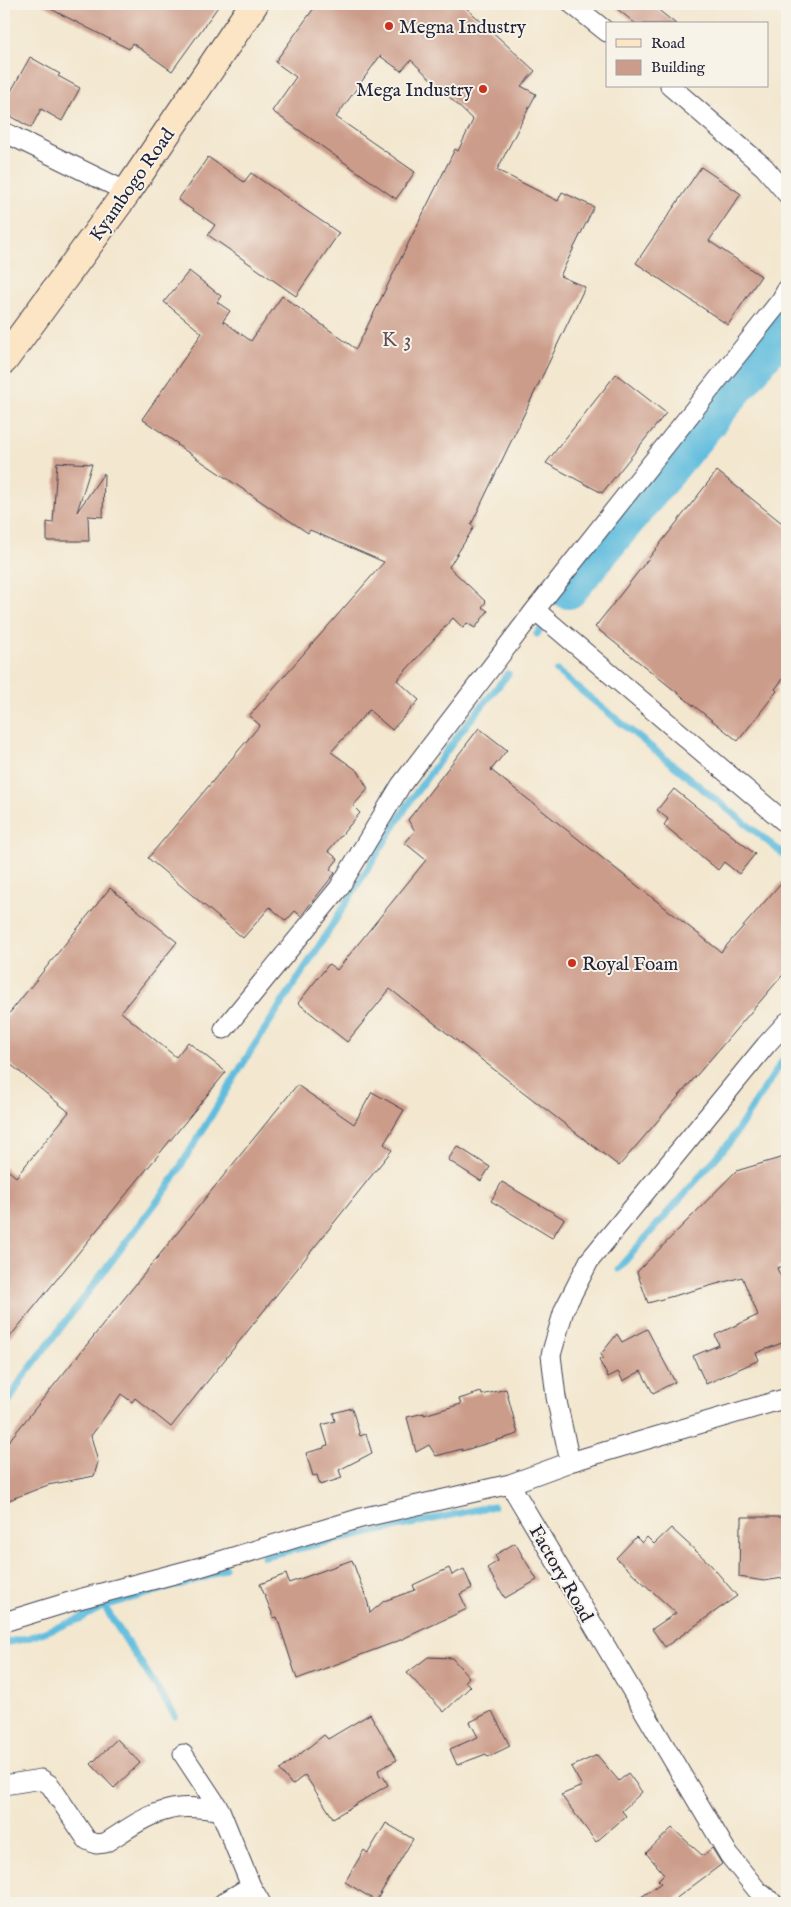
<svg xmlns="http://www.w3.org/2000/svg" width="791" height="1907" viewBox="0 0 791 1907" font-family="'IM FELL English',serif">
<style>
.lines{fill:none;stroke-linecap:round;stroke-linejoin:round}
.stream{stroke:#60bdde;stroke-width:7}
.river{stroke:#60bdde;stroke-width:40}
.building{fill:#cc9c8a}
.street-casing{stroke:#414051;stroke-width:21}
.secondary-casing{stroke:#414051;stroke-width:30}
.street{stroke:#fff;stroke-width:19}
.secondary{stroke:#fce5c4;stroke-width:28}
.poi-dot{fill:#c8321e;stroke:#f7f3e8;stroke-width:2}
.labels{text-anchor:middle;stroke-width:4;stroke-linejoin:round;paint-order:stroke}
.poi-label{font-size:19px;fill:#22223b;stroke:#f7f3e8;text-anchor:start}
.street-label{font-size:19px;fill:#22223b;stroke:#f7f3e8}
.quarter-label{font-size:21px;letter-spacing:1px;fill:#5e4d57;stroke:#f7f3e8}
</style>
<rect width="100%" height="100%" fill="#f7f3e8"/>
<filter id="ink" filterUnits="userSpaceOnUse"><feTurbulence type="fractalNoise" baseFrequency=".02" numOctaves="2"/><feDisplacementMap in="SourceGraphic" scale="10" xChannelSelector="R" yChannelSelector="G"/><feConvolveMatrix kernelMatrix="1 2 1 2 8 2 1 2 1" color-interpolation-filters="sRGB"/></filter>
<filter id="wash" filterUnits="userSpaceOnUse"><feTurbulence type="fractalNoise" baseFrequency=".0096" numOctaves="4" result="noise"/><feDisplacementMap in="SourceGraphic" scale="20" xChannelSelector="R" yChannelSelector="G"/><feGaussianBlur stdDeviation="1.12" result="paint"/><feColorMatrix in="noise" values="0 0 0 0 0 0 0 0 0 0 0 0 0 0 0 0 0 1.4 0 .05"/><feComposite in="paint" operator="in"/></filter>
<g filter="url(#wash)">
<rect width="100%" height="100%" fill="#f3e7cf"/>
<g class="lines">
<path class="stream" d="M 537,634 L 543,626
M 557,671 L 787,857
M 618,1269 L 730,1142 L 787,1054
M 4,1411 L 21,1380 L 168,1187 L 252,1049 L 314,954 L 412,798 L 463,729 L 508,674
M 264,1556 L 493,1506
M 104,1606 L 175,1716
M 4,1643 L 28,1638 L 80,1619 L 104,1606 L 206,1577 L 225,1568"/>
<path class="river" d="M 568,589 L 787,324"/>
</g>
<g id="blocks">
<path class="building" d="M 41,4 L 220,4 L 172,71 L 132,43 L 129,49 Z
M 317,4 L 462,4 L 535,71 L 521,86 L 536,94 L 497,170 L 558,201 L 562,192 L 594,207 L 560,276 L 585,287 L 471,525 L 474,527 L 449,567 L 486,602 L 482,607 L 488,611 L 475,628 L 467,623 L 463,628 L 453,618 L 397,680 L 419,700 L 392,730 L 369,710 L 331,752 L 358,771 L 368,789 L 353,806 L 360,813 L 328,851 L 338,859 L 330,869 L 335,873 L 301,916 L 295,911 L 286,921 L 270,907 L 243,938 L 148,858 L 260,725 L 249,716 L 384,562 L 310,530 L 308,533 L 177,445 L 178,444 L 142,419 L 202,333 L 164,302 L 189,271 L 221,296 L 217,302 L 230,311 L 223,321 L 251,341 L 282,296 L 356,349 L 455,149 L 458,151 L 473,120 L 411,60 L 401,71 L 380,56 L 336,117 L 415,172 L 396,199 L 272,111 L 296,77 L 275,62 Z
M 611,4 L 651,4 L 676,24 L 636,24 Z
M 30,57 L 60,74 L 58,76 L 80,88 L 62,121 L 41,109 L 31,128 L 4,112 L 4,104 Z
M 208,157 L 244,182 L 251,173 L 339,233 L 296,296 L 208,235 L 215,225 L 178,200 Z
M 701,167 L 741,194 L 709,241 L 761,276 L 728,325 L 636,263 Z
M 616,374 L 666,413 L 602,493 L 546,463 Z
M 57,462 L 92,464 L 77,512 L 104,473 L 103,517 L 88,516 L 89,541 L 47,541 L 47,522 L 53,523 Z
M 717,471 L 787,527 L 787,674 L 775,689 L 777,691 L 738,741 L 595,627 Z
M 479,728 L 507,750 L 491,770 L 721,952 L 787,876 L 787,970 L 619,1166 L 390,989 L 347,1042 L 298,1003 L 329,964 L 337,970 L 426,860 L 405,843 L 415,831 L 408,820 Z
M 674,789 L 755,854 L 739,874 L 724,862 L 718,870 L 664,825 L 668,819 L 657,810 Z
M 110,888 L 177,942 L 121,1012 L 176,1057 L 188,1042 L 226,1072 L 4,1344 L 4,1167 L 16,1177 L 69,1112 L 4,1059 L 4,1020 Z
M 297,1085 L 354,1124 L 372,1092 L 404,1110 L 384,1144 L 392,1150 L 171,1427 L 135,1398 L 132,1402 L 121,1394 L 91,1436 L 98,1462 L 94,1476 L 48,1485 L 4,1502 L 4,1447 Z
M 457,1146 L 490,1167 L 481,1181 L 448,1160 Z
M 787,1156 L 787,1265 L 777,1268 L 787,1290 L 787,1341 L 756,1353 L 759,1360 L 706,1384 L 693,1356 L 719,1345 L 715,1335 L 758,1315 L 742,1277 L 648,1303 L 637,1272 L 736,1171 Z
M 502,1182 L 564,1219 L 552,1238 L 491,1201 Z
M 647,1329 L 675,1382 L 653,1393 L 641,1371 L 623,1381 L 618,1372 L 608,1377 L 599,1360 L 603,1358 L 601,1354 L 617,1334 L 622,1342 Z
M 506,1389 L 518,1434 L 462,1451 L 462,1449 L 436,1456 L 429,1445 L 416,1452 L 407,1417 L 424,1413 L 424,1415 L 461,1404 L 459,1399 L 481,1392 L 482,1395 Z
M 352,1408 L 360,1436 L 366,1434 L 372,1453 L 339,1470 L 342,1478 L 320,1485 L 317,1475 L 313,1476 L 306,1453 L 324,1448 L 324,1446 L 328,1445 L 322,1425 L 335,1421 L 333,1413 Z
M 742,1517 L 787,1517 L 783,1578 L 764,1581 L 739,1577 L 740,1526 L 742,1525 Z
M 671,1528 L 710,1564 L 737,1596 L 665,1647 L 652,1629 L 676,1613 L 616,1558 L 636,1537 L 642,1543 L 647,1537 L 654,1544 Z
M 515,1543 L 537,1580 L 505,1598 L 487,1568 L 498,1561 L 495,1555 Z
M 352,1560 L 368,1603 L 370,1613 L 384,1601 L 415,1590 L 413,1585 L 449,1568 L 452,1575 L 464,1569 L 472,1588 L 460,1594 L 467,1609 L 398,1641 L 297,1679 L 277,1617 L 274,1618 L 260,1584 L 286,1574 L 289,1583 Z
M 428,1657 L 452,1658 L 469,1677 L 465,1682 L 471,1686 L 444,1712 L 407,1673 Z
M 492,1711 L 510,1746 L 488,1757 L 486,1754 L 457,1765 L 450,1749 L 478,1737 L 470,1722 Z
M 370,1714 L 397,1760 L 378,1770 L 380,1777 L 383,1776 L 388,1785 L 333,1818 L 305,1775 L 292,1785 L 280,1770 L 324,1735 L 328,1739 Z
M 117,1739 L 140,1763 L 114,1788 L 91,1764 Z
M 597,1755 L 619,1781 L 628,1773 L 642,1792 L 622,1811 L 626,1816 L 596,1842 L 561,1795 L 582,1786 L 571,1767 Z
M 386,1823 L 413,1839 L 376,1901 L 345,1882 L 364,1850 L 368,1853 Z
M 672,1828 L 703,1856 L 712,1848 L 722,1864 L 670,1903 L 633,1903 L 661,1883 L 658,1880 L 664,1874 L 646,1853 Z"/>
</g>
</g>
<g filter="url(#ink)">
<use href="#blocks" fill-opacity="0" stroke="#414051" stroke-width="1"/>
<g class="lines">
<g class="street-casing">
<path id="street" d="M 572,4 L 607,32
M 670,86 L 764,167 L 787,194
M 4,132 L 127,192
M 535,610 L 787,824
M 224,1029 L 339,888 L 401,785 L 535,610 L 781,300 L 787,289
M 570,1462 L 556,1397 L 551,1355 L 564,1310 L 589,1261 L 766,1045 L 787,1022
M 4,1622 L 79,1599 L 197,1568 L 361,1518 L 510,1484
M 183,1754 L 220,1810 L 251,1886 L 261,1903
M 4,1785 L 41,1779 L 50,1785 L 87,1840 L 96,1844 L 105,1843 C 125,1831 145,1815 168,1810 C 184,1805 203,1809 220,1810
M 223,1903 L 251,1886
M 773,1903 L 757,1890 L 729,1855 L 510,1484 L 570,1462 L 787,1398"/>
</g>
<g class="secondary-casing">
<path id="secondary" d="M 4,360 L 127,192 L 254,4"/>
</g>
<use href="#street" class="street"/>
<use href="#secondary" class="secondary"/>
</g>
</g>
<g class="poi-dot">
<circle cx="389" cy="26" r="5"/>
<circle cx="483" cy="89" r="5"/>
<circle cx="572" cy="963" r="5"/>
</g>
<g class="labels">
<g class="poi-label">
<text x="399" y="33">Megna Industry</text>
<text x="473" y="96" text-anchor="end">Mega Industry</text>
<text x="582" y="970">Royal Foam</text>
</g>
<g class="street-label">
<text transform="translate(131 184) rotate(-55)" y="7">Kyambogo Road</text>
<text transform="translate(562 1573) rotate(60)" y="7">Factory Road</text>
</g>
<g class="quarter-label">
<text x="397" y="346">K 3</text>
</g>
</g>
<rect width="791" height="1907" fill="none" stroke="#f7f3e8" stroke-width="20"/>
<rect x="606" y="22" width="162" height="65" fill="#f7f3e8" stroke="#a29fa3"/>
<rect x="616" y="39" width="25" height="8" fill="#fce5c4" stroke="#a29fa3"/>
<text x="651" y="48" font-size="15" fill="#22223b">Road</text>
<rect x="616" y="60" width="25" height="15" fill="#cc9c8a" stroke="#a29fa3"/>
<text x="651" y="72" font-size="15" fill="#22223b">Building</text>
</svg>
